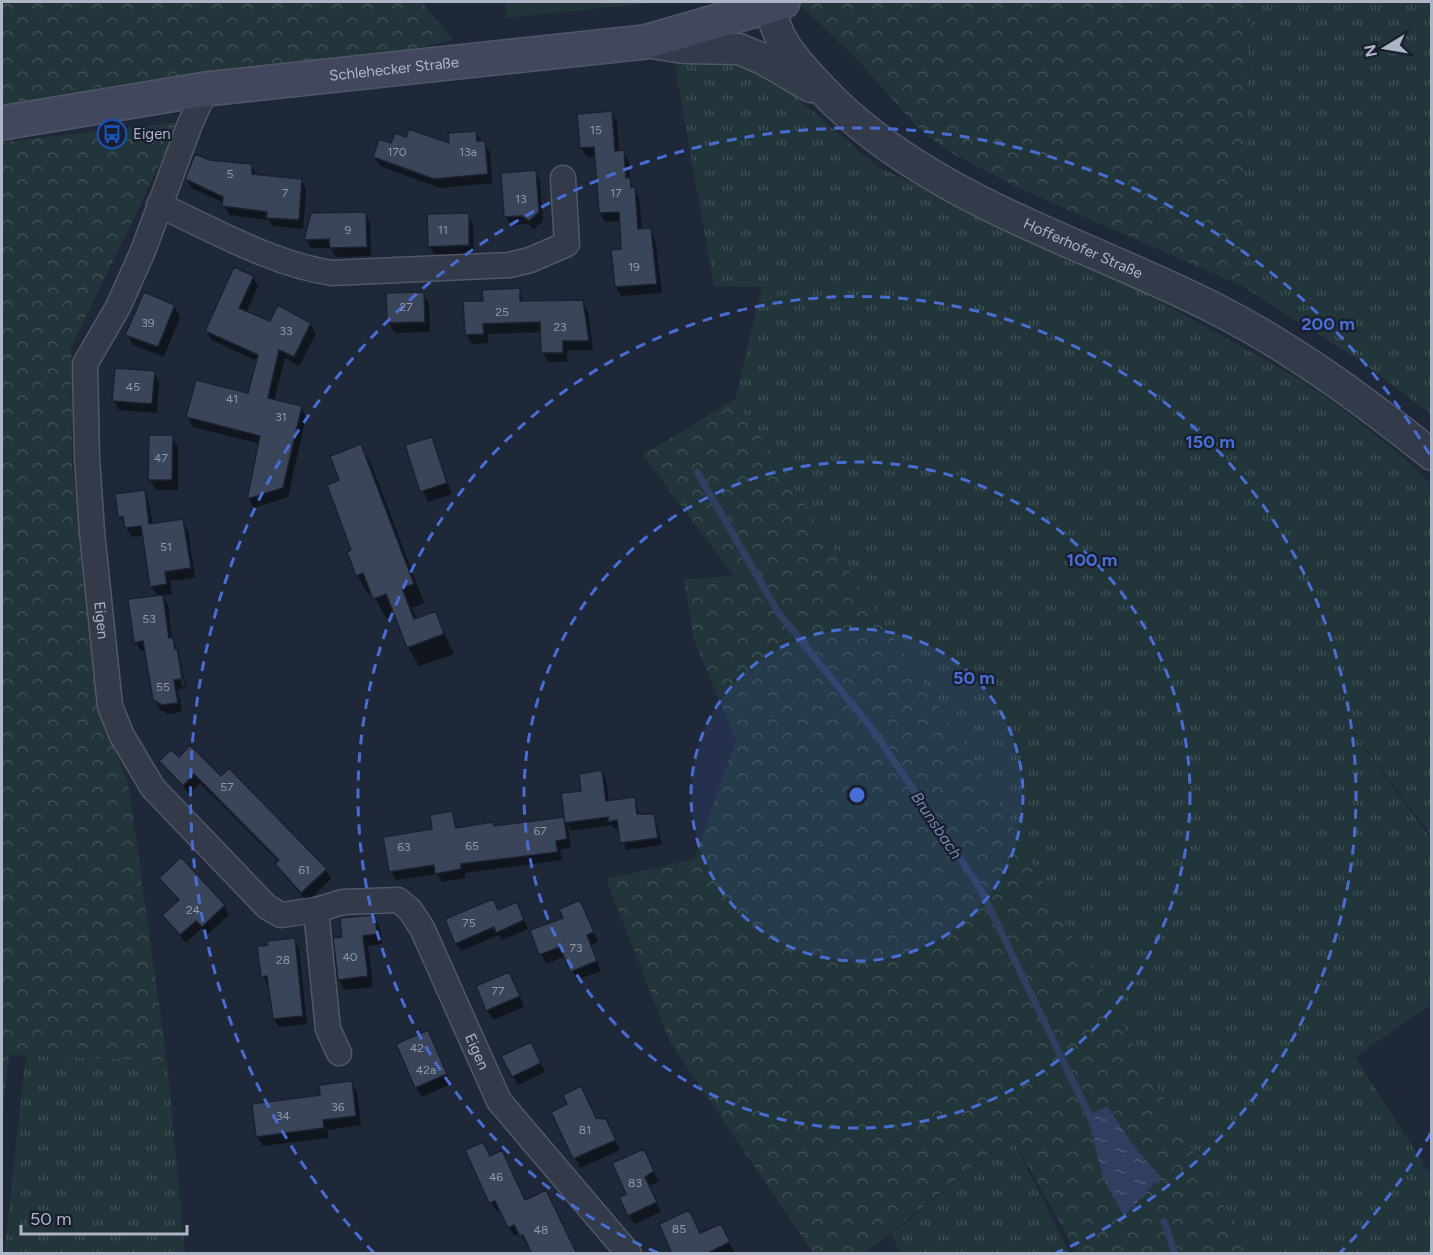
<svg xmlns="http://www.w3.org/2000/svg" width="1433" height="1255" viewBox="0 0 1433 1255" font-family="Figtree,sans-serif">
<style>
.grass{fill:url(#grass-tufts)}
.forest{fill:url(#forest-crowns)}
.pitch{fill:#21353a}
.water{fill:url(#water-ripples)}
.shadow{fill:#0007;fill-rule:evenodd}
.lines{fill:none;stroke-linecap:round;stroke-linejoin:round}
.stream{stroke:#303f5f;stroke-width:7}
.building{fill:#3b4559;stroke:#1b2130;stroke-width:1.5}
.minor-casing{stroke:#515767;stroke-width:27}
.tertiary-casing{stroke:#515767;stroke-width:33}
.secondary-casing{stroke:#515767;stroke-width:36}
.minor{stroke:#333a49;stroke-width:24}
.tertiary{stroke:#333a49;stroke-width:30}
.secondary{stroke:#41485d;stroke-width:33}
.ring{fill:none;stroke:#486dd3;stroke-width:3;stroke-dasharray:10 8}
.labels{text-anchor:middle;stroke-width:4.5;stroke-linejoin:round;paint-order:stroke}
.number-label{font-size:12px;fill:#9098ab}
.street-label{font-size:15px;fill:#adb4c6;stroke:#191f2e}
.poi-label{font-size:15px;fill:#adb4c6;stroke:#191f2e;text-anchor:start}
.water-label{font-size:16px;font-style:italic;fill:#7487b0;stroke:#191f2e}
.centre{fill:#486dd3;stroke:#191f2e;stroke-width:3}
.ring-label{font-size:18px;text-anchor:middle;font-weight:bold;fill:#486dd3;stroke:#191f2e;stroke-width:4.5;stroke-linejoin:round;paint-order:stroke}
</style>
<defs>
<pattern id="grass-tufts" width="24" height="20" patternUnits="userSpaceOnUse" patternTransform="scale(1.5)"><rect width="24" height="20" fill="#21353a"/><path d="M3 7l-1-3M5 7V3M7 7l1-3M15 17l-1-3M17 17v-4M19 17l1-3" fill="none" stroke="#3f5055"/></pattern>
<pattern id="forest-crowns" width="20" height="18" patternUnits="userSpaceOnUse" patternTransform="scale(1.5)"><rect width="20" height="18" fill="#21353a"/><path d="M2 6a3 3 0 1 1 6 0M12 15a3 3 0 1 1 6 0" fill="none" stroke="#3f5055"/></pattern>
<pattern id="water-ripples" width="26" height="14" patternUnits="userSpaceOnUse" patternTransform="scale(1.5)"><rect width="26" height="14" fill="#303f5f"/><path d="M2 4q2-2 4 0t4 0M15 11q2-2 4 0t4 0" fill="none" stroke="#4b5874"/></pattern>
</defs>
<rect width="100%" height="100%" fill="#1f2839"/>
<path class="grass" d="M 1251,2 L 1431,2 L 1431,414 L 1359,360 L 1240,285 Z
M 716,60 L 769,74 L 876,166 L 1145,293 L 1296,377 L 1341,408 L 1401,455 L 1431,484 L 1431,835 L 1334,706 L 1431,839 L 1431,1005 L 1355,1057 L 1431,1175 L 1431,1253 L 1262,1253 L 1225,1208 L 975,761 L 735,399 L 762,287 L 714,286 L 675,66 Z
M 26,1055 L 167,1061 L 185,1253 L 4,1253 Z
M 1011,1136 L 1069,1253 L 900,1253 L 891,1234 Z"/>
<path class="forest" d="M 2,2 L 422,2 L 453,40 L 274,81 L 208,73 L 2,106 Z
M 798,2 L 1251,2 L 1240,285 L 1014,186 L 948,151 L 919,129 L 863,66 Z
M 180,122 L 71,348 L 72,466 L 97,651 L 97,709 L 128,782 L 167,1061 L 9,1055 L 2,1118 L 2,142 Z
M 735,399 L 975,761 L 1225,1208 L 1262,1253 L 1077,1253 L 1011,1136 L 865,1253 L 813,1253 L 670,1042 L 606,879 L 694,859 L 736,740 L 694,640 L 684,579 L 734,576 L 643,455 Z"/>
<path class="pitch" d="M 505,2 L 663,2 L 506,18 Z"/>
<path class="water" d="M 1107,1106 L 1134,1146 L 1161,1177 L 1124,1216 L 1103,1178 L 1087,1116 Z"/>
<path class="shadow" d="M 611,113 L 617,122 L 619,152 L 623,152 L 629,161 L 630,181 L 639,197 L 642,230 L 650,230 L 655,239 L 662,293 L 621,296 L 616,287 L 623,250 L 621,221 L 605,222 L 600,213 L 596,156 L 587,157 L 581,147 Z
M 475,132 L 490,152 L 492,183 L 440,188 L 380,166 L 374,157 L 407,139 L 451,145 Z
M 210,162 L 252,165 L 256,176 L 301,180 L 306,189 L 303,229 L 273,226 L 269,220 L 229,215 L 224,203 L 192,188 L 186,179 Z
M 535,172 L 540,180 L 543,221 L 534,229 L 528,224 L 511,225 L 506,217 Z
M 365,214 L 370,223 L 371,256 L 336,257 L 331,248 L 311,248 L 306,239 Z
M 468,215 L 473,224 L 474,254 L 435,255 L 429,246 Z
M 253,277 L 258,286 L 246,313 L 270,323 L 310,324 L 316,334 L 299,366 L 285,358 L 274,401 L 301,407 L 306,417 L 288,497 L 254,508 L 249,499 L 260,444 L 193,427 L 188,417 L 249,395 L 257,361 L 212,340 L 206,331 Z
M 519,290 L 524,303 L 582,301 L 588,311 L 593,350 L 567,350 L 567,362 L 548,362 L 543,353 L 542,332 L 488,334 L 488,343 L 472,344 L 466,334 L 484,302 Z
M 423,293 L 429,304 L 430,332 L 395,333 L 389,323 Z
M 174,306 L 180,317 L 164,357 L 133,345 L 127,334 Z
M 154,373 L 159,382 L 157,413 L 119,410 L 114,400 Z
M 172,437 L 178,447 L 178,490 L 156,490 L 150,480 Z
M 432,438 L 452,494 L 428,502 L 407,446 Z
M 361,446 L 372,466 L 424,603 L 412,608 L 417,620 L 435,613 L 454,654 L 419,666 L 408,647 L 396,614 L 386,618 L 372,592 L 368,594 L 357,575 L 341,481 Z
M 144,492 L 149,502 L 153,525 L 183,521 L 188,531 L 195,578 L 170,581 L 172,594 L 162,595 L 168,605 L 172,638 L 178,648 L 186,688 L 178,689 L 182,712 L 168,714 L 160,710 L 155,700 L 146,651 L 141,651 L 136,642 L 158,597 L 151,586 L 144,535 L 132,537 L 120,517 ZM 174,647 L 177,647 L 185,686 L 182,687 Z
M 179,759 L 220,778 L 326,870 L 331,879 L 307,902 L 282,873 L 276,864 L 279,862 L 200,783 L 189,794 L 161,761 Z
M 602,772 L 606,779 L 609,802 L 634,798 L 640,816 L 653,816 L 657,824 L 662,845 L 626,850 L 620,828 L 614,829 L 612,825 L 571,831 L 567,824 L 571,848 L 560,849 L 562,860 L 465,873 L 465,878 L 442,882 L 437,874 L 396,880 L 391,872 L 452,813 L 458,829 L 495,828 L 563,818 L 567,825 L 563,794 L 583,792 Z
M 161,879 L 224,906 L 229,915 L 207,935 L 202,928 L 186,943 L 164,916 L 179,902 Z
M 580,902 L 598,942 L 591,945 L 601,971 L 577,980 L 566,956 L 546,964 L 532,931 L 565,918 Z
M 498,912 L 521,912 L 528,929 L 502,940 L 499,935 L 461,951 L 456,943 Z
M 374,917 L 380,927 L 382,944 L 368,946 L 373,987 L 345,990 L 339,980 L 344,938 Z
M 294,940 L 299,948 L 307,1024 L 279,1027 L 274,1019 L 270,984 L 267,984 L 263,976 Z
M 515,984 L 524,1007 L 493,1020 L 487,1010 Z
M 433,1043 L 451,1084 L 422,1097 L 416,1087 Z
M 535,1052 L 545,1072 L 518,1085 L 513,1076 Z
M 351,1082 L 357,1092 L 361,1125 L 328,1130 L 328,1138 L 263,1146 L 257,1136 L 321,1096 Z
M 586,1098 L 597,1119 L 611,1131 L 620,1150 L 580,1168 L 553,1112 Z
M 467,1151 L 490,1158 L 525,1202 L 529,1243 L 527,1244 L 520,1233 L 514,1236 L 501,1209 L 496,1211 Z
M 649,1160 L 658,1181 L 649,1187 L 661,1212 L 634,1224 L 629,1215 L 628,1195 Z
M 725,1234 L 734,1252 L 730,1254 L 674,1254 L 700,1235 Z"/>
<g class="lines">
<path class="stream" d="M 697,472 L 778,612 L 873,730 L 980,888 L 1092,1121
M 1164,1221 L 1175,1254"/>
</g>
<path class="building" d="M 612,111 L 615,151 L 624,150 L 626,178 L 630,177 L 631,187 L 635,187 L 638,229 L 651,228 L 657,284 L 615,287 L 611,250 L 621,249 L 619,212 L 599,213 L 594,147 L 580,148 L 577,114 Z
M 409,129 L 449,143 L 448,133 L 476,131 L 477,141 L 485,141 L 488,174 L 434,179 L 373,157 L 379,139 L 391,143 L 395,133 L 406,137 Z
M 195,154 L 210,160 L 252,164 L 252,174 L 302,179 L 299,220 L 266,218 L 267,212 L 222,206 L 223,197 L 185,179 Z
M 536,170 L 539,212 L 529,221 L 522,216 L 504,217 L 501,173 Z
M 366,212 L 367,247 L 330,248 L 329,239 L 304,240 L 311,213 Z
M 469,213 L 469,245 L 428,247 L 427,214 Z
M 234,267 L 254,276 L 239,308 L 270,321 L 278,305 L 311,323 L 294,357 L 279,350 L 268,398 L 302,406 L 283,488 L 247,499 L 260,436 L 186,417 L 196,380 L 248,393 L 258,355 L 205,331 Z
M 520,288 L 520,301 L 583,300 L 589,341 L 563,341 L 563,353 L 541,353 L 540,322 L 483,324 L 484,334 L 465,335 L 463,301 L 483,301 L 482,290 Z
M 144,292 L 175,305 L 158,347 L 125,335 Z
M 424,292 L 425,322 L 387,323 L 386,293 Z
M 115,368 L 155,371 L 152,404 L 112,401 Z
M 149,435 L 173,435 L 172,480 L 148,480 Z
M 432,437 L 447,483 L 420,492 L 405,445 Z
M 361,444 L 414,584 L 402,588 L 414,619 L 436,611 L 444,634 L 407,648 L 386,594 L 373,599 L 363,573 L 356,576 L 347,552 L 351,550 L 327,485 L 339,480 L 330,456 Z
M 145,490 L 149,524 L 183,519 L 191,568 L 165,572 L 167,584 L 150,587 L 141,526 L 125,528 L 123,517 L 118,517 L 115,494 Z
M 163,595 L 169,638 L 173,637 L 175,649 L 177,648 L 182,679 L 174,680 L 178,703 L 162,705 L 153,700 L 143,641 L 134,643 L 128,599 Z
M 190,745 L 221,776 L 229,768 L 327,869 L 301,893 L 275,864 L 279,860 L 194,774 L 183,786 L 159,761 L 171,750 L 179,757 Z
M 602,770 L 606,801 L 635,797 L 637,814 L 654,814 L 658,838 L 620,843 L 617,820 L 608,822 L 608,817 L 565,823 L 561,793 L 581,791 L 579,774 Z
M 452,811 L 456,828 L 493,822 L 494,826 L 564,817 L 567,839 L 556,841 L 558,852 L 461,864 L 461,869 L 435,874 L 434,865 L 389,872 L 383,837 L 432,829 L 430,815 Z
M 181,857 L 225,905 L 202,927 L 196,921 L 180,935 L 162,915 L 179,900 L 159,878 Z
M 493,899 L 498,910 L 517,902 L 524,920 L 496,933 L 494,927 L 455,944 L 445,919 Z
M 580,900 L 594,932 L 587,935 L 597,961 L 570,972 L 560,947 L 539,955 L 530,930 L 563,918 L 559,909 Z
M 375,915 L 377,934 L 363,936 L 368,976 L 338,980 L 333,938 L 342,937 L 340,918 Z
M 295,938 L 303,1016 L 273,1019 L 267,976 L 261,977 L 257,946 L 268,945 L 267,941 Z
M 509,972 L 520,996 L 486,1011 L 476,986 Z
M 428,1030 L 447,1074 L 415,1088 L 396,1044 Z
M 531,1042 L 541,1063 L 512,1077 L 501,1056 Z
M 352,1081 L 356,1116 L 323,1120 L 324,1128 L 256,1137 L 252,1104 L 320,1095 L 319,1085 Z
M 581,1086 L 596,1118 L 606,1119 L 616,1140 L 573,1159 L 551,1112 L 567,1104 L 563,1095 Z
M 483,1142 L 490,1156 L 502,1150 L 525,1200 L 546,1190 L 577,1254 L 532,1254 L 523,1235 L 520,1236 L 514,1225 L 508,1228 L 495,1201 L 489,1203 L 465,1150 Z
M 644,1149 L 654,1171 L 645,1177 L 657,1202 L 628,1216 L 619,1197 L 626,1194 L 612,1163 Z
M 689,1210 L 700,1233 L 721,1224 L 730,1242 L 706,1254 L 672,1254 L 659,1224 Z"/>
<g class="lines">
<g class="minor-casing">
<g id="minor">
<path id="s1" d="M 206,89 L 190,124 L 143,251 L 118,307 L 85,364 L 87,458 L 92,532 L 110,706 L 122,736 L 153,788 L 267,907 L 281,915 L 316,910 L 343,902 L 398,900 L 410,910 L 422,928 L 499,1101 L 629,1254"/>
<path d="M 159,205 C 214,230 272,264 332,273 L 509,265 L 530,260 L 567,244 L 563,178"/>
<path d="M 316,910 L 328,1029 L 339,1053"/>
</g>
</g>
<g class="tertiary-casing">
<g id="tertiary">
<path id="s2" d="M 769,6 C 773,17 776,30 782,40 C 791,57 806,72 819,86 C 921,197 1082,241 1214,308 C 1293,348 1363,400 1432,455"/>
<path d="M 645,42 L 684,48 L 739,49 L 763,59 L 811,87"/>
</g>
</g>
<g class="secondary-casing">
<g id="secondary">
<path id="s3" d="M 2,123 L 206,89 L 645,42 L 783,2"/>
</g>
</g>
<use href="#minor" class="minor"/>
<use href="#tertiary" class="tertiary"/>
<use href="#secondary" class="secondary"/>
</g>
<circle cx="857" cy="795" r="166" fill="#486dd3" fill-opacity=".12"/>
<g class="ring">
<circle cx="857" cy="795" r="166"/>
<circle cx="857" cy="795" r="333"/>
<path d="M658 1253A499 499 0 1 1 1056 1253"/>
<path d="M1431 1133A666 666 0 0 1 1340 1253M374 1253A666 666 0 1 1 1431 457"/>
</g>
<defs>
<g id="bus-ring" transform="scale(1.5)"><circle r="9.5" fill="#191f2e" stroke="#1a4fb4" stroke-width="1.5"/><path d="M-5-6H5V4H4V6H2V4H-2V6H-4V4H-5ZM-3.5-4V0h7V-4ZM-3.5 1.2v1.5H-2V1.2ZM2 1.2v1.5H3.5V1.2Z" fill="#1a4fb4"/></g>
</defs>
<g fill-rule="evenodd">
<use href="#bus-ring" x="112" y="134"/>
</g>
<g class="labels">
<g class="number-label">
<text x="596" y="134">15</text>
<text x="397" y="156">170</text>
<text x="468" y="156">13a</text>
<text x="230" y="178">5</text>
<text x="285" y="197">7</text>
<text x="616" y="197">17</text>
<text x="521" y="203">13</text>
<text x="348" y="234">9</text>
<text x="443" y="234">11</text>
<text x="634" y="271">19</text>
<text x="406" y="311">27</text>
<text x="502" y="316">25</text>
<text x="148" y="327">39</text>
<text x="560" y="331">23</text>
<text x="286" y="335">33</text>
<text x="133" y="391">45</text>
<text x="232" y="403">41</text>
<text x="281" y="421">31</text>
<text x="161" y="462">47</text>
<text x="166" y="551">51</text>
<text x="149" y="623">53</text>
<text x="163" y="691">55</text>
<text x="227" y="791">57</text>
<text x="540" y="835">67</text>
<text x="472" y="850">65</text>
<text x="404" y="851">63</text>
<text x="304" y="874">61</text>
<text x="193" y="914">24</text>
<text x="469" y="927">75</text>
<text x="576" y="952">73</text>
<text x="350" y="961">40</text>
<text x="283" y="964">28</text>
<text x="498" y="995">77</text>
<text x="417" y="1052">42</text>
<text x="426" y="1074">42a</text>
<text x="338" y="1111">36</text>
<text x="283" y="1120">34</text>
<text x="585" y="1134">81</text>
<text x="496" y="1181">46</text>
<text x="635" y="1187">83</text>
<text x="679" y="1233">85</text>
<text x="541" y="1234">48</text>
</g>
<g class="street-label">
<text dy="5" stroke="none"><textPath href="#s3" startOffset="396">Schlehecker Straße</textPath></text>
<text dy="5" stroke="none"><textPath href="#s2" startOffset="408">Hofferhofer Straße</textPath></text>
<text dy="5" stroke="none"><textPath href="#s1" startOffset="558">Eigen</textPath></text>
<text dy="5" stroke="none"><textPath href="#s1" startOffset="1209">Eigen</textPath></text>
</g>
<g class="poi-label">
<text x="133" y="139">Eigen</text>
</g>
<g class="water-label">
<text transform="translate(937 825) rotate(56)" y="6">Brunsbach</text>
</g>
</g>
<circle cx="857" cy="795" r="9" class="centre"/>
<g class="ring-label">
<text x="1328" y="330">200 m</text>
<text x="1210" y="448">150 m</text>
<text x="1092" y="566">100 m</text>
<text x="974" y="684">50 m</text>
</g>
<rect width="1433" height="1255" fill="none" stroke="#adb4c6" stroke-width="6"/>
<g transform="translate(1385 48) rotate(259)" stroke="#191f2e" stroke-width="4.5" paint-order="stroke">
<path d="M0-4.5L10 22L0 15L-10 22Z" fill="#adb4c6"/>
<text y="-9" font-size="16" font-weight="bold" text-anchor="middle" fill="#adb4c6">N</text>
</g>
<path d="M21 1225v9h166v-9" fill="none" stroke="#adb4c6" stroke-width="3"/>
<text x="30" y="1225" font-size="18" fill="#adb4c6" stroke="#191f2e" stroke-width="4.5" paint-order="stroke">50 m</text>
</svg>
